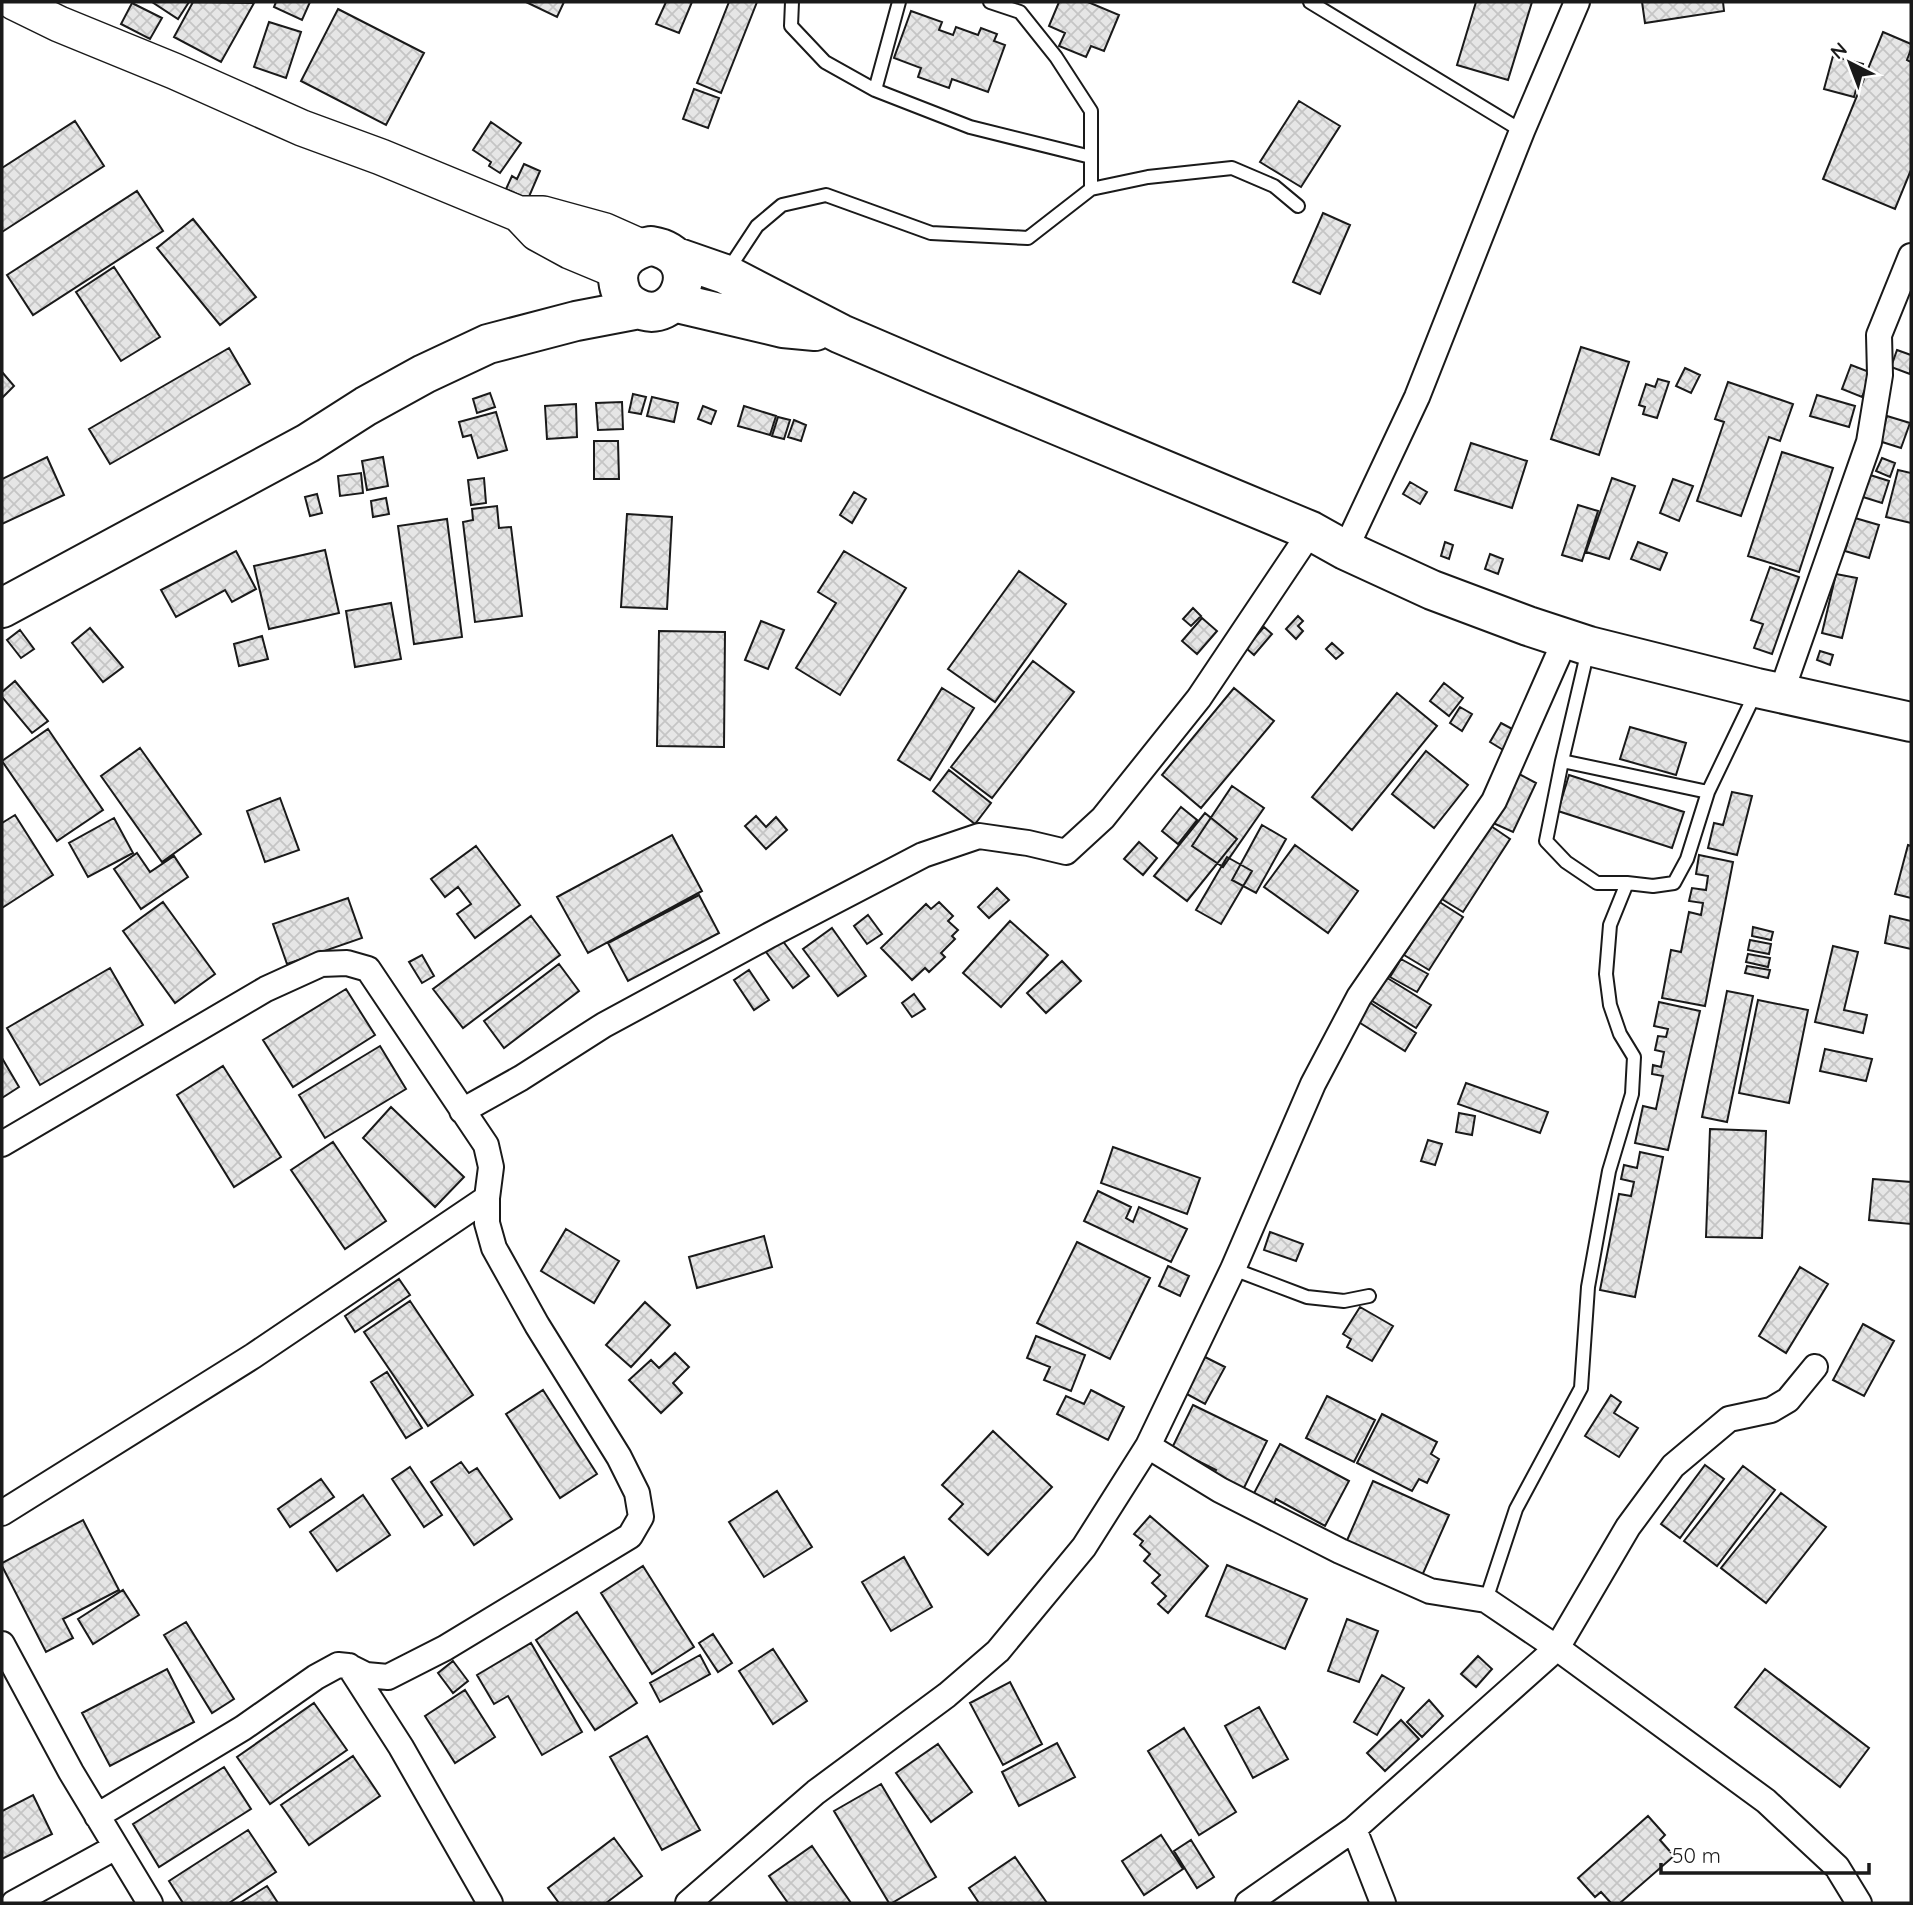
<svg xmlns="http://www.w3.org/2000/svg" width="1913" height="1905" viewBox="0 0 1913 1905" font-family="Quicksand,sans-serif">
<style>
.building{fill:url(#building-cross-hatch);stroke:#1a1a1a;stroke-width:2}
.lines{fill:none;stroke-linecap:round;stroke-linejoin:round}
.lane-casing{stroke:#1a1a1a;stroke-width:16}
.street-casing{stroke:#1a1a1a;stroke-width:28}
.secondary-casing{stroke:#1a1a1a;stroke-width:38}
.primary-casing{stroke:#1a1a1a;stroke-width:42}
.lane{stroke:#fff;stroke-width:12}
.street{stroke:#fff;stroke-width:24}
.secondary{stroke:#fff;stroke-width:35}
.primary{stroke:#fff;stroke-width:38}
</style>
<defs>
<pattern id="building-cross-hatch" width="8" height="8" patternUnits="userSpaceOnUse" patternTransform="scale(1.75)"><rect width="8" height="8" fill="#e6e6e6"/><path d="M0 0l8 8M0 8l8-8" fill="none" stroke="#c5c5c5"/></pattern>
</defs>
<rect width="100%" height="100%" fill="#fff"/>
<path class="building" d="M 152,2 L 189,2 L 178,19 Z
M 193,2 L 254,3 L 221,62 L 174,37 Z
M 276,2 L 310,2 L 302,20 L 274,7 Z
M 526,2 L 564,2 L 557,17 Z
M 666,2 L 692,2 L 679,33 L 656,24 Z
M 729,2 L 757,2 L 721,93 L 697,83 Z
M 1059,2 L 1088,2 L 1119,15 L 1104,51 L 1091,46 L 1086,57 L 1059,46 L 1065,33 L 1049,26 Z
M 1476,2 L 1532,2 L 1508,80 L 1457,65 Z
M 1642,2 L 1723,2 L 1724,11 L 1645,23 Z
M 132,3 L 162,18 L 150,39 L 121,24 Z
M 338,9 L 424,53 L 386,125 L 301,81 Z
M 911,11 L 942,22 L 939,30 L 953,35 L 956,27 L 978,35 L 981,28 L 997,34 L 994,41 L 1005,45 L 988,92 L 952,79 L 949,88 L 918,77 L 921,68 L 894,58 Z
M 269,22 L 301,32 L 286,78 L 254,67 Z
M 1883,32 L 1911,44 L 1911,49 L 1907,60 L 1911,62 L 1911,170 L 1895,209 L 1823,179 Z
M 1833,56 L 1863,64 L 1854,97 L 1824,89 Z
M 694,89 L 719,98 L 708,128 L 683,119 Z
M 1299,101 L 1340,126 L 1301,187 L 1260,162 Z
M 75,121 L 104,166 L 2,232 L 2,168 Z
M 491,122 L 521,143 L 500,173 L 489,166 L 491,162 L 473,150 Z
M 524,164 L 540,171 L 528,199 L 506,189 L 512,176 L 517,179 Z
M 137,191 L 163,231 L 33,315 L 7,275 Z
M 1323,213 L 1350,225 L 1320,294 L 1293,282 Z
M 193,219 L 256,297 L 220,325 L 157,248 Z
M 114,267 L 160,337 L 121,361 L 76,292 Z
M 1581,347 L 1629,362 L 1599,455 L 1551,439 Z
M 229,348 L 250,384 L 110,464 L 89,429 Z
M 1897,350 L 1911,355 L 1910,374 L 1891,367 Z
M 1851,365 L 1872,373 L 1862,397 L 1842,389 Z
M 1685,368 L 1700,375 L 1691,393 L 1676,386 Z
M 2,372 L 14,386 L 2,398 Z
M 1658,379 L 1669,382 L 1657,418 L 1643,414 L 1645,407 L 1639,405 L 1646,384 L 1655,387 Z
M 1728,382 L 1793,404 L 1780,441 L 1769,437 L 1741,516 L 1697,501 L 1724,422 L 1715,419 Z
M 490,393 L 495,407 L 477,413 L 473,399 Z
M 633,394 L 646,397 L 641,414 L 629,412 Z
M 1817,395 L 1855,406 L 1849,427 L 1810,416 Z
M 652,397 L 678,403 L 674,422 L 647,416 Z
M 622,402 L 623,429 L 598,430 L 596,403 Z
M 576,404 L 577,437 L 547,439 L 545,406 Z
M 703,406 L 716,411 L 711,424 L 698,419 Z
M 744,406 L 776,416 L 770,435 L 738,426 Z
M 496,412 L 507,450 L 478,458 L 471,435 L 463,437 L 459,422 Z
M 1887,416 L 1910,423 L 1901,448 L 1879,441 Z
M 778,417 L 790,420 L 784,439 L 772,436 Z
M 794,420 L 806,425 L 801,441 L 788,437 Z
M 594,441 L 618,441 L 619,479 L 594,479 Z
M 1471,443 L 1527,461 L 1512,508 L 1455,490 Z
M 1782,452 L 1833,468 L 1799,572 L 1748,556 Z
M 47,457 L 64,495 L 2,524 L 2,479 Z
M 383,457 L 388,486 L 367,490 L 362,461 Z
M 1882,458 L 1895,463 L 1890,477 L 1876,471 Z
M 1898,470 L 1911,473 L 1911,523 L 1886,517 Z
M 361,473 L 363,493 L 340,496 L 338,476 Z
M 1867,474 L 1889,481 L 1882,503 L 1860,496 Z
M 484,478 L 486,503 L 471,505 L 468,480 Z
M 1612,478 L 1635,486 L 1609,559 L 1586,552 Z
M 1673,479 L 1693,486 L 1679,521 L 1660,513 Z
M 1410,482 L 1427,492 L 1420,504 L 1403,494 Z
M 854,492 L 866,499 L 852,523 L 840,515 Z
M 317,494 L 322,513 L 310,516 L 305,497 Z
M 386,498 L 389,514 L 373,517 L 371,501 Z
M 1578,505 L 1598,511 L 1582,561 L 1562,555 Z
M 497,506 L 499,528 L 511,527 L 522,616 L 475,622 L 463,522 L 473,520 L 472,509 Z
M 627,514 L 672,517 L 667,609 L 621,607 Z
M 1855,518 L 1879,525 L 1869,558 L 1845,551 Z
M 447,519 L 462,637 L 414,644 L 398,526 Z
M 1445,542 L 1453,545 L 1449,559 L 1441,556 Z
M 1638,542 L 1667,553 L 1660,570 L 1631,559 Z
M 325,550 L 339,613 L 269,629 L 254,566 Z
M 236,551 L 256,589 L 232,602 L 225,590 L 176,617 L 161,590 Z
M 844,551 L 906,588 L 840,695 L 796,668 L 836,603 L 818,592 Z
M 1490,554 L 1503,559 L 1498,574 L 1485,569 Z
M 1770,567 L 1799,577 L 1772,654 L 1754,648 L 1763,624 L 1751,620 Z
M 1019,571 L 1066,604 L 995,702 L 948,669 Z
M 1836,574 L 1857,578 L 1842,638 L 1822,633 Z
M 391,603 L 401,659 L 355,667 L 346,611 Z
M 1193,608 L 1201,616 L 1191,626 L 1183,619 Z
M 1298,616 L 1303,621 L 1298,626 L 1303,631 L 1296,639 L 1286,629 Z
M 1202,618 L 1217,631 L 1197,654 L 1182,641 Z
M 761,621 L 784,630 L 768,669 L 745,660 Z
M 1264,627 L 1272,634 L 1254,655 L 1246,648 Z
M 90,628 L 123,667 L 103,682 L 72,643 Z
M 20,630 L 34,649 L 21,658 L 7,640 Z
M 659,631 L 725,632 L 724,747 L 657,746 Z
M 262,636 L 268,659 L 239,666 L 234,644 Z
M 1332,643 L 1343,653 L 1336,659 L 1326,649 Z
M 1820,651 L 1833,655 L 1830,665 L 1817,660 Z
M 1033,661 L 1074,692 L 992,798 L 951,767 Z
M 15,681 L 48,721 L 32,733 L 2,697 L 2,692 Z
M 1444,683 L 1463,698 L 1449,716 L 1430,701 Z
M 942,688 L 974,708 L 930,780 L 898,760 Z
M 1234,688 L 1274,721 L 1201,808 L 1162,775 Z
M 1397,693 L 1437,726 L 1352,830 L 1312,797 Z
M 1460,707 L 1472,714 L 1462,731 L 1450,723 Z
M 1501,723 L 1516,731 L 1505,751 L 1490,742 Z
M 1630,727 L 1686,743 L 1676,775 L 1620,759 Z
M 48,729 L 103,810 L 57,841 L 2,761 Z
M 140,748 L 201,834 L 162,862 L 101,776 Z
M 1426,751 L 1468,785 L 1434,828 L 1392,794 Z
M 949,770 L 991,803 L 975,824 L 933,791 Z
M 1517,773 L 1536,783 L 1513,832 L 1493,823 Z
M 1569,775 L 1684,812 L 1672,848 L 1558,811 Z
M 1232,786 L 1264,808 L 1223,867 L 1192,846 Z
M 1732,792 L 1752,796 L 1737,855 L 1708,848 L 1714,823 L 1723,825 Z
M 280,798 L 299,850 L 265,862 L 247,811 Z
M 1181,807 L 1197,820 L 1178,844 L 1162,831 Z
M 1205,813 L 1237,839 L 1187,901 L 1154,876 Z
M 15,815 L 53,875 L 2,908 L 2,823 Z
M 756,816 L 766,827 L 776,817 L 787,830 L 766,849 L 745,826 Z
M 114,818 L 133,853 L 88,877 L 69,843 Z
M 1488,824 L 1510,839 L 1463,912 L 1440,898 Z
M 1262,825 L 1286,839 L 1256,893 L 1232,880 Z
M 672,835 L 702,891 L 588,953 L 557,897 Z
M 1139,842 L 1157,858 L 1143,875 L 1124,859 Z
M 1295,845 L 1358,891 L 1328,933 L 1264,887 Z
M 1908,845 L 1911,846 L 1911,898 L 1895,894 Z
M 476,846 L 520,905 L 475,938 L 457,914 L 471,904 L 458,887 L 445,897 L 431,879 Z
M 137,853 L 150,872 L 174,856 L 188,877 L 141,909 L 114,869 Z
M 1699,855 L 1733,862 L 1705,1006 L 1662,998 L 1671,950 L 1681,952 L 1689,912 L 1701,915 L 1703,903 L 1689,901 L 1692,888 L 1706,890 L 1708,876 L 1696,874 Z
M 1227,857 L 1252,871 L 1221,924 L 1196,910 Z
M 997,888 L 1009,900 L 989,918 L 978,907 Z
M 699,895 L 719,933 L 628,981 L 608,943 Z
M 348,898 L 362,938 L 287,964 L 273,924 Z
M 1438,901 L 1463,917 L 1429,970 L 1404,955 Z
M 163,902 L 215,974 L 175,1003 L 123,931 Z
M 939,902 L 953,916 L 948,921 L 958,930 L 952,936 L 955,939 L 941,953 L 945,957 L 929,972 L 925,968 L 912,980 L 881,948 L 926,904 L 931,909 Z
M 868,915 L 882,934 L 867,944 L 854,926 Z
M 531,916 L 560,955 L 463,1028 L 433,989 Z
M 1890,916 L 1911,921 L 1911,949 L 1885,943 Z
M 1010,921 L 1048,955 L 1001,1007 L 963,973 Z
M 1753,927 L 1773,932 L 1771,940 L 1752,936 Z
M 832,928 L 866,976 L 838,996 L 803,949 Z
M 782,940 L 809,976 L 793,988 L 766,952 Z
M 1750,940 L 1771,944 L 1769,954 L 1748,950 Z
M 1833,946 L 1858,952 L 1844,1010 L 1867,1015 L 1863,1033 L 1815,1022 Z
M 1748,954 L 1770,958 L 1768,967 L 1746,962 Z
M 422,955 L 434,976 L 422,983 L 409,962 Z
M 1401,959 L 1428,974 L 1417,992 L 1390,977 Z
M 1062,961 L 1081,981 L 1046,1013 L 1027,993 Z
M 559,964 L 579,991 L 504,1048 L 484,1021 Z
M 1747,966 L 1770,970 L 1768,978 L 1745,973 Z
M 110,968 L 143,1025 L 40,1085 L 7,1028 Z
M 749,970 L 769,1000 L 754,1010 L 734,980 Z
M 1384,976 L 1431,1005 L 1416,1028 L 1369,999 Z
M 346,989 L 375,1035 L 293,1087 L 263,1040 Z
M 1727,991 L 1753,996 L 1727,1122 L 1702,1117 Z
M 914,994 L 925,1009 L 912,1017 L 902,1003 Z
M 1758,1000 L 1808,1010 L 1789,1103 L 1739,1093 Z
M 1369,1002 L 1416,1033 L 1405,1051 L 1357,1021 Z
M 1659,1002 L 1700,1011 L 1668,1150 L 1635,1143 L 1643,1106 L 1656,1109 L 1663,1076 L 1652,1074 L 1653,1065 L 1661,1067 L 1664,1052 L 1655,1050 L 1658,1036 L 1666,1037 L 1668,1029 L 1654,1026 Z
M 380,1046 L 406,1089 L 325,1138 L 299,1095 Z
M 1825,1049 L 1872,1059 L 1866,1081 L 1820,1071 Z
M 2,1058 L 19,1087 L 2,1098 Z
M 223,1066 L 281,1157 L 234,1187 L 177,1095 Z
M 1466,1083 L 1548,1112 L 1540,1133 L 1458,1104 Z
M 391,1107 L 464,1177 L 435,1207 L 363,1138 Z
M 1459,1113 L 1475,1116 L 1472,1135 L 1456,1132 Z
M 1710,1129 L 1766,1131 L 1762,1238 L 1706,1237 Z
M 1428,1140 L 1442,1144 L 1435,1165 L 1421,1161 Z
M 333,1142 L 386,1221 L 345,1249 L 291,1170 Z
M 1113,1147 L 1200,1178 L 1187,1214 L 1101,1183 Z
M 1640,1152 L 1663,1157 L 1635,1297 L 1600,1290 L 1619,1194 L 1631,1196 L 1634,1182 L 1621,1179 L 1624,1165 L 1637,1168 Z
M 1873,1179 L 1911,1182 L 1911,1224 L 1869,1220 Z
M 1098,1191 L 1131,1207 L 1126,1218 L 1133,1222 L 1139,1207 L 1187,1229 L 1171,1262 L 1084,1221 Z
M 566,1229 L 619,1261 L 594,1303 L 541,1271 Z
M 1270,1232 L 1303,1244 L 1296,1261 L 1264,1250 Z
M 764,1236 L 772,1267 L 697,1288 L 689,1257 Z
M 1077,1242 L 1150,1278 L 1110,1359 L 1037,1323 Z
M 1168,1266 L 1189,1276 L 1180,1296 L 1159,1286 Z
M 1800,1267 L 1828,1284 L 1786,1353 L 1759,1336 Z
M 399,1279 L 410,1295 L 355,1332 L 345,1316 Z
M 410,1301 L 473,1395 L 428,1426 L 364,1332 Z
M 645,1302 L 670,1325 L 631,1367 L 606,1345 Z
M 1360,1307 L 1393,1326 L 1372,1361 L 1347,1347 L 1351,1339 L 1343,1334 Z
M 1863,1324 L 1894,1341 L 1864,1396 L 1833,1380 Z
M 1036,1336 L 1085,1355 L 1071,1391 L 1044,1380 L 1050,1367 L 1027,1358 Z
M 675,1353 L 689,1367 L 673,1383 L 682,1393 L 661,1413 L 629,1380 L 651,1360 L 659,1368 Z
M 1205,1357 L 1225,1367 L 1205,1404 L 1185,1393 Z
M 387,1372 L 422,1428 L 406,1438 L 371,1382 Z
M 543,1390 L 597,1474 L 560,1498 L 506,1414 Z
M 1091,1390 L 1124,1407 L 1108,1440 L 1057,1414 L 1066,1396 L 1084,1404 Z
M 1611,1395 L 1621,1402 L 1614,1413 L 1638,1428 L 1619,1457 L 1585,1436 Z
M 1327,1396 L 1375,1420 L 1354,1462 L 1306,1438 Z
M 1193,1405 L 1267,1441 L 1241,1494 L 1211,1479 L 1216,1470 L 1172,1448 Z
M 1382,1414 L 1437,1442 L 1431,1454 L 1439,1459 L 1427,1483 L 1419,1479 L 1412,1491 L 1357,1463 Z
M 993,1431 L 1052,1487 L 988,1555 L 949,1519 L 963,1504 L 942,1485 Z
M 1280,1444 L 1349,1481 L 1325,1526 L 1276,1499 L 1272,1507 L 1252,1497 Z
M 461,1462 L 469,1473 L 477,1468 L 512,1519 L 474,1545 L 431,1482 Z
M 1705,1465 L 1724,1479 L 1680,1538 L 1661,1524 Z
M 1743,1466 L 1775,1490 L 1717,1566 L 1684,1541 Z
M 410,1467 L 442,1515 L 424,1527 L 392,1479 Z
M 321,1479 L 334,1497 L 290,1527 L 278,1509 Z
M 1373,1481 L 1449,1515 L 1421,1578 L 1345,1545 Z
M 777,1491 L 812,1547 L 764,1577 L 729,1522 Z
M 1781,1493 L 1826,1527 L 1766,1603 L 1721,1568 Z
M 363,1495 L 390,1535 L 337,1571 L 310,1532 Z
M 1150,1516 L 1208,1566 L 1168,1613 L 1158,1604 L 1166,1596 L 1152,1583 L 1160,1575 L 1144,1561 L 1150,1554 L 1140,1545 L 1143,1541 L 1134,1534 Z
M 83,1520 L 119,1590 L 63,1619 L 73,1638 L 46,1652 L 2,1566 L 2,1563 Z
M 904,1557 L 932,1607 L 891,1631 L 862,1582 Z
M 1227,1565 L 1307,1599 L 1285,1649 L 1206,1616 Z
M 643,1566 L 694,1647 L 652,1674 L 601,1593 Z
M 123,1590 L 139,1615 L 93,1644 L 78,1619 Z
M 577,1612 L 637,1703 L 595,1730 L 536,1640 Z
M 1347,1619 L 1378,1631 L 1359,1682 L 1328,1671 Z
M 186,1622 L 234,1699 L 212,1713 L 164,1635 Z
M 713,1634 L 732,1663 L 718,1672 L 699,1643 Z
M 531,1643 L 582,1732 L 542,1755 L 508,1696 L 494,1704 L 477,1675 Z
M 773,1649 L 807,1701 L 773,1724 L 739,1671 Z
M 700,1655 L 710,1674 L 660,1702 L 650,1683 Z
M 1478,1656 L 1492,1669 L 1476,1687 L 1461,1674 Z
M 453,1661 L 468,1681 L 453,1693 L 438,1673 Z
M 167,1669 L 194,1722 L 110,1766 L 82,1713 Z
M 1765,1669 L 1869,1748 L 1840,1787 L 1735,1707 Z
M 1382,1675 L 1404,1688 L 1377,1735 L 1354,1722 Z
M 1010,1682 L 1042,1744 L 1003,1765 L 970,1703 Z
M 465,1690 L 495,1737 L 455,1763 L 425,1716 Z
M 1429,1700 L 1443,1716 L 1422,1737 L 1407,1722 Z
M 314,1703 L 347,1750 L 270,1804 L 237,1757 Z
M 1259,1707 L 1288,1759 L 1253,1778 L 1225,1726 Z
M 1401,1720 L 1419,1739 L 1385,1771 L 1367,1753 Z
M 1184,1728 L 1236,1812 L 1199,1835 L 1148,1751 Z
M 647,1736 L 700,1830 L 662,1850 L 610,1757 Z
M 1057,1743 L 1075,1777 L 1019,1806 L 1002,1772 Z
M 938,1744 L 972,1792 L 931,1822 L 896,1773 Z
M 353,1756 L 380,1796 L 309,1845 L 281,1805 Z
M 224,1767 L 251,1809 L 159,1867 L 133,1824 Z
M 881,1784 L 936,1877 L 892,1903 L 889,1903 L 834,1811 Z
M 33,1795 L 52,1834 L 2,1859 L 2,1811 Z
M 1648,1816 L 1665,1835 L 1660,1840 L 1674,1856 L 1620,1903 L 1611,1903 L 1601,1892 L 1595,1897 L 1578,1878 Z
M 248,1830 L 276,1872 L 229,1903 L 183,1903 L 169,1881 Z
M 1161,1835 L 1183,1869 L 1144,1895 L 1122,1861 Z
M 614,1838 L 642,1876 L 606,1903 L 559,1903 L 548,1888 Z
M 1191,1840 L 1214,1877 L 1197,1888 L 1174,1851 Z
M 812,1846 L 851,1903 L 788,1903 L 769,1876 Z
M 1015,1857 L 1047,1903 L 979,1903 L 969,1888 Z
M 267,1886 L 278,1903 L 240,1903 Z"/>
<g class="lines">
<g class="lane-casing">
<path id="lane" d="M 792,2 L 791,26 L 825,62 L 875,90 L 970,127 L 1091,157
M 990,2 L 1020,12 L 1056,57 L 1091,111 L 1091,189
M 1310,2 L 1522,131
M 875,90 L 899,2
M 728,270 L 757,226 L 782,205 L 826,195 L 931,233 L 1028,238 L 1091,189 L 1148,177 L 1232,168 L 1274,186 L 1298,206
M 1588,650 L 1562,761 L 1546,841 L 1566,862 L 1597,883 L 1627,883 L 1653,886 L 1674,883 L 1687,859 L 1708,792 L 1756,692
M 1562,761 L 1708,792
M 1233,1269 L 1307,1297 L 1344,1301 L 1369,1296
M 1486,1600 L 1516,1509 L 1581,1388 L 1588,1287 L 1609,1171 L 1632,1094 L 1634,1057 L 1620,1034 L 1610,1005 L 1606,974 L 1610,925 L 1627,883"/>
</g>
<g class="street-casing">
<path id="street" d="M 1345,550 L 1417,397 L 1522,131 L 1577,2
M 1781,693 L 1869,442 L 1880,375 L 1879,335 L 1911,256
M 462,1111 L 521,1078 L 604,1025 L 768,936 L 923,855 L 979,836 L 1028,843 L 1066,852 L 1103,818 L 1199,698 L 1311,531
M 2,1144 L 266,989 L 321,964 L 347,963 L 368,969 L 486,1145 L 491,1167 L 487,1198 L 487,1223 L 494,1248 L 537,1325 L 619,1457 L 637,1493 L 641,1517 L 630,1536 L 445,1648 L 388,1677 L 366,1675 L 348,1666 L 338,1665 L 316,1677 L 243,1728 L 97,1816
M 1148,1446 L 1220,1490 L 1340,1551 L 1430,1591 L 1486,1600 L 1557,1648 L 1766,1801 L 1837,1867 L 1859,1903
M 2,1513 L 253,1356 L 487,1198
M 2,1644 L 71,1772 L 150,1903
M 349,1666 L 401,1747 L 490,1903
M 1354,1829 L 1383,1903
M 14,1903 L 116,1847
M 688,1903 L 816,1792 L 947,1695 L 998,1651 L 1084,1547 L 1148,1446 L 1233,1269 L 1313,1084 L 1359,997 L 1494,801 L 1566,638
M 1248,1903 L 1354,1829 L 1557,1648 L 1628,1527 L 1673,1466 L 1729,1419 L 1771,1410 L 1788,1400 L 1815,1367"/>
</g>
<g class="secondary-casing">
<path id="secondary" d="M 14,2 L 59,24 L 174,71 L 302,128 L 381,157 L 519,214 L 543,214 L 605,231 L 641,247
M 519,214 L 537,233 L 570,251 L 618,271"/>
</g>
<g class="primary-casing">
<path id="primary" d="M 651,246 C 709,255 678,331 635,307 C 629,304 623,298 621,292 C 611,267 628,250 651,246 Z
M 676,257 L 725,274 L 841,334 L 939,376 L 1311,531 L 1345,550 L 1432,590 L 1528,626 L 1589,646 L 1757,688 L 1911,722
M 673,302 L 783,328 L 815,331
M 2,608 L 308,443 L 366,406 L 424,374 L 488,344 L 576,321 L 639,309"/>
</g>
<use href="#lane" class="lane"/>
<use href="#street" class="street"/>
<use href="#secondary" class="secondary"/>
<use href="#primary" class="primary"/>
</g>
<rect width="1913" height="1905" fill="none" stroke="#1a1a1a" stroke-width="7"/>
<g transform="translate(1850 63) rotate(318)" stroke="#ffffff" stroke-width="5" paint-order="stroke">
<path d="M0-5L12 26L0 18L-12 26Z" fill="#1a1a1a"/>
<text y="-10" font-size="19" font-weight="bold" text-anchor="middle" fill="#1a1a1a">N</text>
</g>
<path d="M1661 1863v10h208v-10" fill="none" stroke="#1a1a1a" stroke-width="3.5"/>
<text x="1672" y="1863" font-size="21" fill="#1a1a1a" stroke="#ffffff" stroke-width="5" paint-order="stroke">50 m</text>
</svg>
